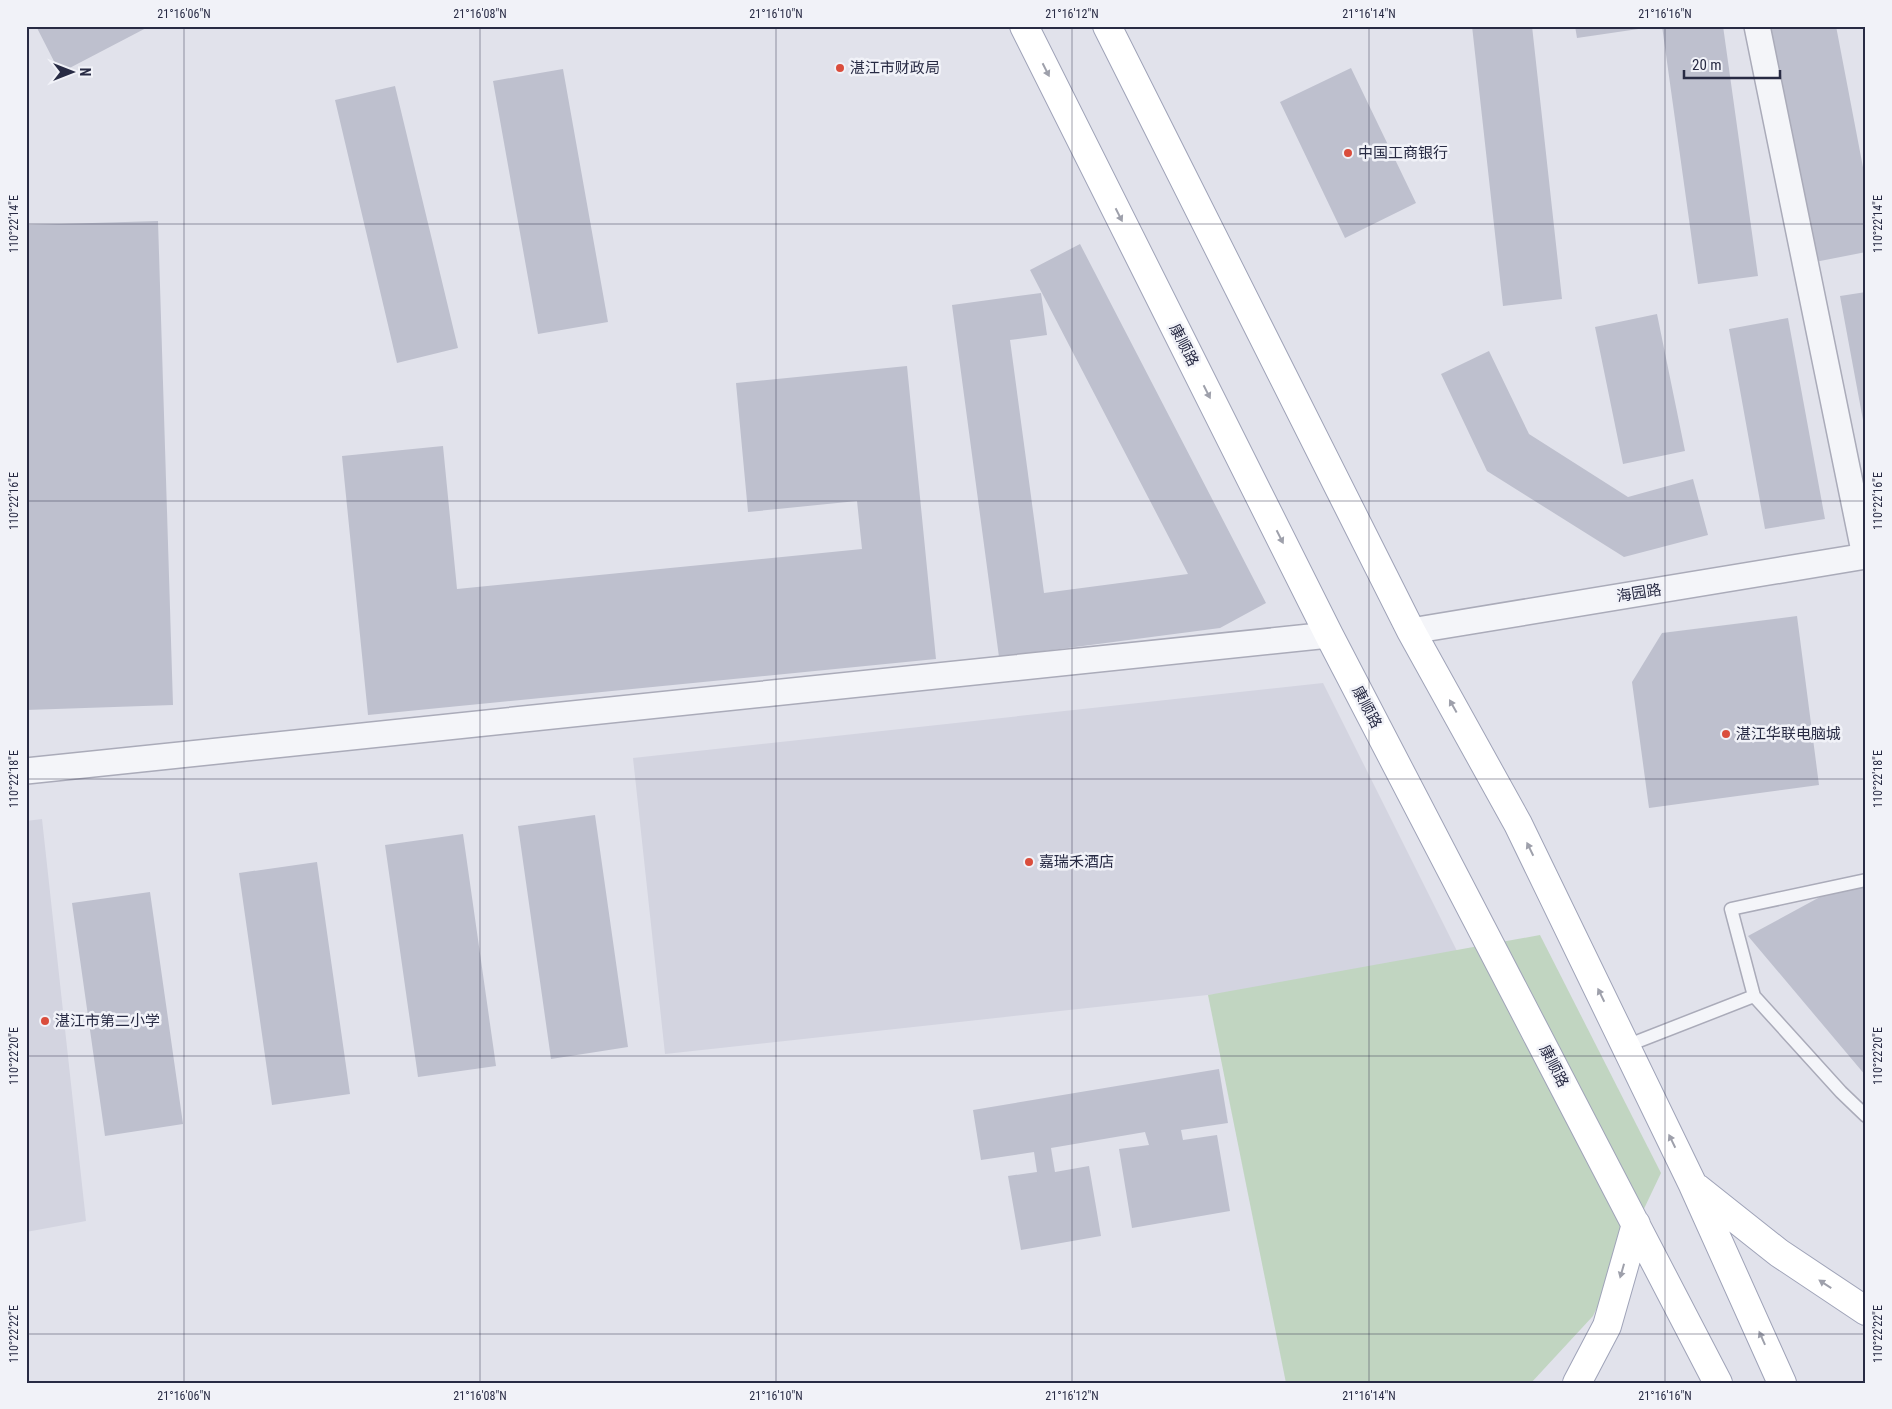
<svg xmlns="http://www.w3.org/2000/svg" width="1892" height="1409" viewBox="0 0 1892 1409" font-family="'Roboto Condensed','Noto Sans SC',sans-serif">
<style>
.built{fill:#d3d4e0}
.green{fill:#c1d5c1}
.building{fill:#bec0ce}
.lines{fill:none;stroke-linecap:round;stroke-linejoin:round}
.service-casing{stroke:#aaabb9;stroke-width:15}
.minor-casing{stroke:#aaabb9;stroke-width:28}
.primary-casing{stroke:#9fa3b8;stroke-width:30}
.service{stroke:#f4f5f9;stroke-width:12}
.minor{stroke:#f4f5f9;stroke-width:25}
.primary{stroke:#fff;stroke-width:28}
.oneway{fill:#9ea0ab}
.ticks{fill:none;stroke:#282b44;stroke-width:1;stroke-opacity:0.45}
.poi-dot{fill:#da4d3c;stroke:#f1f2f8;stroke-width:2}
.labels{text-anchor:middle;stroke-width:5;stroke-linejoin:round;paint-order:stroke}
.poi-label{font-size:15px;fill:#282b44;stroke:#f1f2f8;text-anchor:start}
.street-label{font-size:15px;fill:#282b44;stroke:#f1f2f8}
.neatline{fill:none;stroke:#282b44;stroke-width:2}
.ticks-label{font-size:12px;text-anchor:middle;fill:#282b44}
</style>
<rect width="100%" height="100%" fill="#e1e2eb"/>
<path class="built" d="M 1323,683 L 1465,967 L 665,1054 L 633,758 Z
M 42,819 L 86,1221 L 26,1232 L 26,821 Z"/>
<path class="green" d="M 1540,935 L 1661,1173 L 1593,1316 L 1531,1383 L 1286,1383 L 1208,995 Z"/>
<path class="building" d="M 36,26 L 150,26 L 60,73 Z
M 1472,26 L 1532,26 L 1562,299 L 1503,306 Z
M 1575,26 L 1652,26 L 1652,27 L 1577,38 Z
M 1662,26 L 1723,26 L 1758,276 L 1698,284 Z
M 1770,26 L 1836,26 L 1866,183 L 1866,252 L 1815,262 Z
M 1351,68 L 1416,203 L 1345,238 L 1280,102 Z
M 563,69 L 608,322 L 538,334 L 493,81 Z
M 395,86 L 458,348 L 397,363 L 335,100 Z
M 158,221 L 173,705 L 26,710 L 26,225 Z
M 1080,244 L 1266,603 L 1220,628 L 999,657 L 952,305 L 1041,293 L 1047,335 L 1010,340 L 1044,593 L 1188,574 L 1030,270 Z
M 1866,292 L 1866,431 L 1865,431 L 1840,296 Z
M 1657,314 L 1685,451 L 1623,464 L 1595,327 Z
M 1788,318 L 1825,519 L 1765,529 L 1729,329 Z
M 1489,351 L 1529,434 L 1628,497 L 1693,479 L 1708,535 L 1624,557 L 1487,471 L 1441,374 Z
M 907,366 L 936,659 L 368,715 L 342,456 L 443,446 L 457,589 L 862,549 L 857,501 L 748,512 L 736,383 Z
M 1797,616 L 1819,785 L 1649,808 L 1632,682 L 1662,633 Z
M 595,815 L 628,1047 L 551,1059 L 518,826 Z
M 463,834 L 496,1066 L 418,1077 L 385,845 Z
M 317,862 L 350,1094 L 272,1105 L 239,873 Z
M 1866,872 L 1866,1076 L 1748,936 Z
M 150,892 L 183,1124 L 105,1136 L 72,903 Z
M 1219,1069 L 1228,1123 L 1181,1130 L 1183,1140 L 1217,1135 L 1230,1211 L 1132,1228 L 1119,1149 L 1149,1145 L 1145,1132 L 1051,1148 L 1055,1172 L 1089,1166 L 1101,1236 L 1021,1250 L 1008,1176 L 1037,1172 L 1034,1152 L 981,1160 L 973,1110 Z"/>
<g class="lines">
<g class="service-casing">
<path id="service" d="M 1866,880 L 1731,909 L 1754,996 L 1841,1092 L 1866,1116
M 1626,1046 L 1754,996"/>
</g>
<g class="minor-casing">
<path id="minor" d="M 1757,26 L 1865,556
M 1411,631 L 1866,556
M 26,771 L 1329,635"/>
</g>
<g class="primary-casing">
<path id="primary" d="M 1024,26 L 1329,635 L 1718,1383
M 1107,26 L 1411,631 L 1518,824 L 1693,1185 L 1782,1383
M 1697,1188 L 1779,1253 L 1866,1311
M 1577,1383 L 1607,1326 L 1636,1224"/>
</g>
<use href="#service" class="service"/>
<use href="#minor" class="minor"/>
<use href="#primary" class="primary"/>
</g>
<defs><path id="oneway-solid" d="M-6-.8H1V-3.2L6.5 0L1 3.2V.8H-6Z" transform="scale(1.25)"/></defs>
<g class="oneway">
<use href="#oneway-solid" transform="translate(1046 70) rotate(63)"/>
<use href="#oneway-solid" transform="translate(1119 215) rotate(63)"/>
<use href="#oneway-solid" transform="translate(1207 392) rotate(63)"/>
<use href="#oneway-solid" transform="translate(1280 537) rotate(63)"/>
<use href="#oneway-solid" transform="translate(1453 706) rotate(-119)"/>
<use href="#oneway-solid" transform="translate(1530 849) rotate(-116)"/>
<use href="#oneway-solid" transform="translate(1601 995) rotate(-116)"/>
<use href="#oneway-solid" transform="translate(1672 1141) rotate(-116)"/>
<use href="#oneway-solid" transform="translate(1622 1271) rotate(106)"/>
<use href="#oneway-solid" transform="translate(1825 1284) rotate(-147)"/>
<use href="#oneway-solid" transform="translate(1762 1338) rotate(-114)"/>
</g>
<path class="ticks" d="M 184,26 L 184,1383M 480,26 L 480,1383M 776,26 L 776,1383M 1072,26 L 1072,1383M 1369,26 L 1369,1383M 1665,26 L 1665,1383M 26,224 L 1866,224M 26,501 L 1866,501M 26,779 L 1866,779M 26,1056 L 1866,1056M 26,1334 L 1866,1334"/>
<g class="poi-dot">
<circle cx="840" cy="68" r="5"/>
<circle cx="1348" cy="153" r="5"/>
<circle cx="1726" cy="734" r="5"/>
<circle cx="1029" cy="862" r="5"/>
<circle cx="45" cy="1021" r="5"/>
</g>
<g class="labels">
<g class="poi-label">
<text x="850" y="73">湛江市财政局</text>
<text x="1358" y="158">中国工商银行</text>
<text x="1736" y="739">湛江华联电脑城</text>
<text x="1039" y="867">嘉瑞禾酒店</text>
<text x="55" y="1026">湛江市第二小学</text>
</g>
<g class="street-label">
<text transform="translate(1184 345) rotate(63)" y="5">康顺路</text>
<text transform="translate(1639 593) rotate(-9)" y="5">海园路</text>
<text transform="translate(1367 707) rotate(62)" y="5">康顺路</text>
<text transform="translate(1554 1066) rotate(63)" y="5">康顺路</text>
</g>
</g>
<rect width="1892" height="1409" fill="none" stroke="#f1f2f8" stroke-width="55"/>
<g transform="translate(72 72) rotate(90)" stroke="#f1f2f8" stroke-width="4" paint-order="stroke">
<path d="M0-4L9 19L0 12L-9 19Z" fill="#282b44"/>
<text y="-8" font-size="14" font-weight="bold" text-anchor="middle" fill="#282b44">N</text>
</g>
<path d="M1684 70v8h96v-8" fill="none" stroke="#282b44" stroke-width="2.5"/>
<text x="1692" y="70" font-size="15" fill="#282b44" stroke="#f1f2f8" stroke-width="4" paint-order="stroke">20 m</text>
<rect x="28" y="28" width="1836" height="1354" class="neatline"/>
<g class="ticks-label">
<text x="184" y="18">21°16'06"N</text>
<text x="480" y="18">21°16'08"N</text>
<text x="776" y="18">21°16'10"N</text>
<text x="1072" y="18">21°16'12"N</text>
<text x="1369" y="18">21°16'14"N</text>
<text x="1665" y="18">21°16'16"N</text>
<text transform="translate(1878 224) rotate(-90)" y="4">110°22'14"E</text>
<text transform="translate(14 224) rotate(-90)" y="4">110°22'14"E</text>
<text transform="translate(1878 501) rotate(-90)" y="4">110°22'16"E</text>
<text transform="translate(14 501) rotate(-90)" y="4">110°22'16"E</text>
<text transform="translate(1878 779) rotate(-90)" y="4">110°22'18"E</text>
<text transform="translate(14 779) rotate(-90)" y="4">110°22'18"E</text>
<text transform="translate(1878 1056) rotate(-90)" y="4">110°22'20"E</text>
<text transform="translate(14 1056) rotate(-90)" y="4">110°22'20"E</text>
<text transform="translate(1878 1334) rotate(-90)" y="4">110°22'22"E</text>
<text transform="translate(14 1334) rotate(-90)" y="4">110°22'22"E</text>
<text x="184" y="1400">21°16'06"N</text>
<text x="480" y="1400">21°16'08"N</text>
<text x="776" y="1400">21°16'10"N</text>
<text x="1072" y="1400">21°16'12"N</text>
<text x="1369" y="1400">21°16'14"N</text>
<text x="1665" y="1400">21°16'16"N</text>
</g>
</svg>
